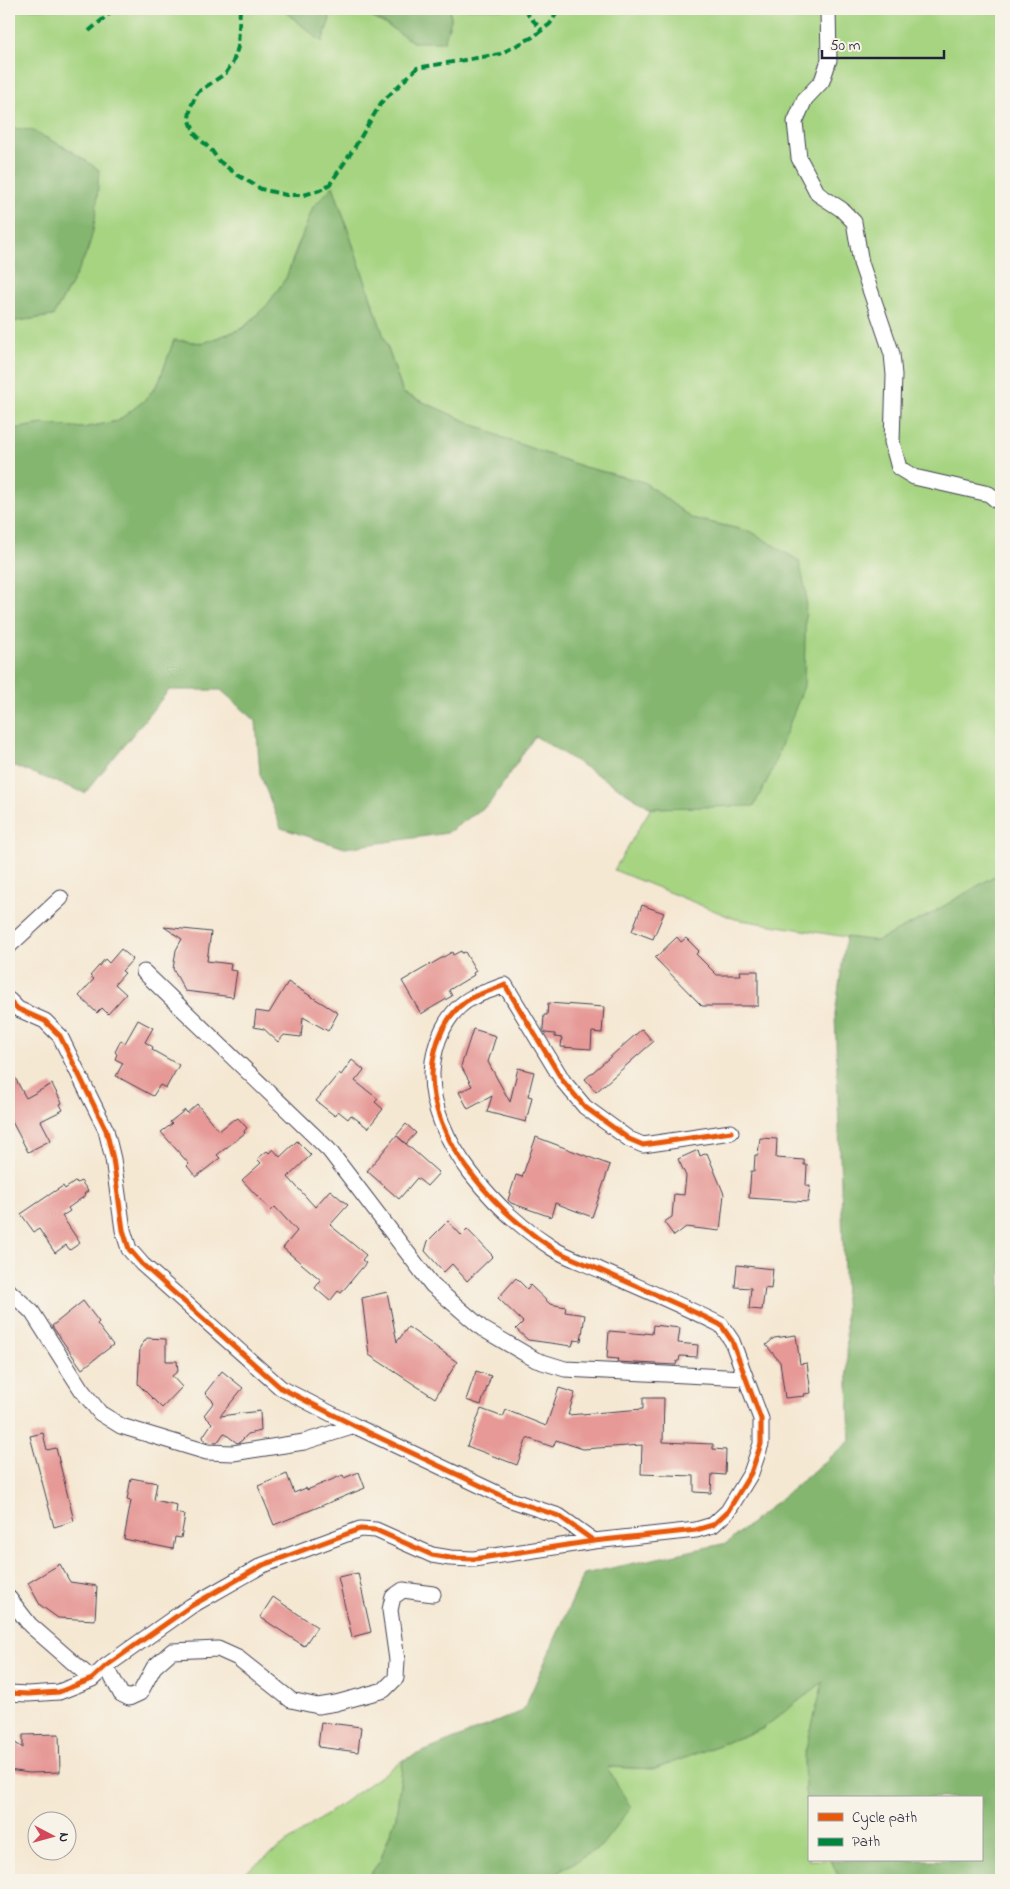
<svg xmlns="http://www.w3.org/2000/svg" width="1010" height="1889" viewBox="0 0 1010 1889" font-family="'Indie Flower',sans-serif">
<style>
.green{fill:#a6d481;stroke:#647b5e}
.forest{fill:#84b66f;stroke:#536c55}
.building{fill:#e69996}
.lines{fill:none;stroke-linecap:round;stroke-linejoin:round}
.minor-casing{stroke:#424052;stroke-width:17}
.minor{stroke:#fff;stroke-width:15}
.quiet{stroke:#00873e;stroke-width:4;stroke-dasharray:8 4;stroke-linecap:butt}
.cycleway-casing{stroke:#f7f3e8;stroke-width:8}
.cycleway{stroke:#e8590c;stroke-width:5}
</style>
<rect width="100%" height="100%" fill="#f7f3e8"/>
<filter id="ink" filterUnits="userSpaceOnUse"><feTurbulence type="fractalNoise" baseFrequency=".02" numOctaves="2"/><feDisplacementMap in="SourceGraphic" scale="10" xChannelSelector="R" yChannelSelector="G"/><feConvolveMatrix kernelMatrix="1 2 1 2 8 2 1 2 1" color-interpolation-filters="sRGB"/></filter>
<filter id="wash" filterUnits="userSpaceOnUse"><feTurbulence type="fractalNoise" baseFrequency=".0096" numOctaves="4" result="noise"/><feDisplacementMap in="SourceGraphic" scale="20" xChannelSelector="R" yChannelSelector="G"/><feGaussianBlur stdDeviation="1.12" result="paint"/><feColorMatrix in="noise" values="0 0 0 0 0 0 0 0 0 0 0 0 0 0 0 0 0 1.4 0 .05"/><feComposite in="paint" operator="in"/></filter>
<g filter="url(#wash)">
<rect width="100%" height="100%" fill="#f5e8d3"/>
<path class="green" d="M 9,9 L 282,9 L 322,41 L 330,19 L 326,9 L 356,9 L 387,25 L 413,42 L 451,20 L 450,9 L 1001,9 L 1001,872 L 929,915 L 877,941 L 846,937 L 735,919 L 614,870 L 651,808 L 754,805 L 752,532 L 691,518 L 644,482 L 584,467 L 508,440 L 403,393 L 333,186 L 298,244 L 286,278 L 268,304 L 243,328 L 203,343 L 174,340 L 159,382 L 146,399 L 118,421 L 83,428 L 43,424 L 9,430 L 9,322 L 53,316 L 68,290 L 88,250 L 99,170 L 70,150 L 31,130 L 9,128 Z
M 824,1681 L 804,1757 L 805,1792 L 809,1810 L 809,1860 L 831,1860 L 840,1880 L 552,1880 L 560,1871 L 601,1846 L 607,1767 L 655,1769 L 762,1729 Z
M 403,1760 L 396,1817 L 380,1861 L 366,1880 L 234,1880 Z"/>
<path class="forest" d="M 282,9 L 326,9 L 330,19 L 322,42 Z
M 356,9 L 450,9 L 451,20 L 444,42 L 413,42 L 387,25 Z
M 9,128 L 31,130 L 70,150 L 99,170 C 97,197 97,226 87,251 C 78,273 65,295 53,316 L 9,322 Z
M 333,186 L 403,393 L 508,440 L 584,467 L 644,482 L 691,518 L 752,532 L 799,561 L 806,592 L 804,686 L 770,775 L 754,806 L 651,808 L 535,736 L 489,804 L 447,833 L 345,848 L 281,828 L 260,774 L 256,721 L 221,690 L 169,690 L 85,793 L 9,764 L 9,430 L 43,424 L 83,428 L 118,421 L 146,399 L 159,382 L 174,340 L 203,343 L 244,328 L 268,304 L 286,278 L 313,207 Z
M 1001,872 L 1001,1880 L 840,1880 L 831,1860 L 981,1860 L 981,1798 L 809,1798 L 809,1810 L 805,1792 L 804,1757 L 823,1682 L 762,1729 L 655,1769 L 607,1767 L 631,1808 L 601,1846 L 560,1871 L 551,1880 L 366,1880 L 380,1861 L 396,1817 L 403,1760 L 523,1711 L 584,1574 L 727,1543 L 850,1441 L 835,1014 L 846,937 L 877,941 L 929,915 Z"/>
<g id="blocks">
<path class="building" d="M 642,905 L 664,913 L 653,939 L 632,931 Z
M 164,927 L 211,932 L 207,961 L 231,964 L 230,970 L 237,971 L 233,997 L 185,991 L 173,969 L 176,950 L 182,939 Z
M 677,937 L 681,942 L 686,938 L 699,951 L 696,954 L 717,975 L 741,975 L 740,971 L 758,971 L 758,1006 L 702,1006 L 655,958 Z
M 121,949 L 133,959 L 122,971 L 125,973 L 115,984 L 126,994 L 108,1014 L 102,1008 L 97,1013 L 79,996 L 94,979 L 90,976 L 105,959 L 109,963 Z
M 461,951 L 462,953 L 465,952 L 476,971 L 473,973 L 474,975 L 449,990 L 452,996 L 421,1014 L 402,981 L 452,952 L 453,955 Z
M 288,982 L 338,1013 L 328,1031 L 303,1017 L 301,1037 L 284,1035 L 278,1042 L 264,1029 L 254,1027 L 256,1011 L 269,1013 Z
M 548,1003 L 604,1007 L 602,1033 L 592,1032 L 591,1049 L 561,1047 L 562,1038 L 555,1037 L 555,1034 L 545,1033 L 543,1030 L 544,1015 L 547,1015 Z
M 138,1020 L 153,1028 L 145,1042 L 153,1047 L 152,1050 L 179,1065 L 166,1088 L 160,1085 L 153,1096 L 116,1076 L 123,1063 L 115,1059 L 117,1054 L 115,1052 L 121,1040 L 125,1043 Z
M 473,1029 L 496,1036 L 488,1062 L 510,1102 L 518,1068 L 534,1072 L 528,1096 L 532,1097 L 526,1122 L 487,1112 L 492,1096 L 468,1109 L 459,1092 L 472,1086 L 461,1066 Z
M 642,1029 L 653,1042 L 596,1092 L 585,1079 Z
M 352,1060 L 364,1070 L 355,1081 L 378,1099 L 375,1102 L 383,1109 L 368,1128 L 351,1115 L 348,1119 L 338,1111 L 335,1116 L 316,1101 L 339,1073 L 341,1075 Z
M 9,1067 L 26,1098 L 52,1084 L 62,1103 L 60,1104 L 63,1110 L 41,1121 L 51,1140 L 28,1152 L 9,1116 Z
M 197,1104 L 219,1131 L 234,1119 L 235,1120 L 238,1118 L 247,1128 L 244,1131 L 245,1133 L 217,1155 L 220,1158 L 196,1177 L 187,1166 L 189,1164 L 161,1132 L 172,1124 L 170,1122 L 185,1110 L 187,1113 Z
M 406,1124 L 416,1133 L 406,1144 L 397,1136 L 439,1173 L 427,1186 L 417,1178 L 399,1199 L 367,1171 Z
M 536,1137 L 610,1165 L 592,1217 L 555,1203 L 551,1217 L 511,1203 L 508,1200 L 516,1175 L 522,1177 Z
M 760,1138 L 777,1139 L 776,1158 L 804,1160 L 804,1165 L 807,1165 L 806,1186 L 810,1186 L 808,1202 L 749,1198 L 751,1171 L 754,1171 L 755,1155 L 758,1155 Z
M 297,1141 L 311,1155 L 288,1177 L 315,1207 L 330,1190 L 348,1205 L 330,1225 L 366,1255 L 362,1260 L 366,1263 L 341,1293 L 338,1291 L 330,1301 L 315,1288 L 321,1280 L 283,1248 L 297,1231 L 275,1207 L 271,1211 L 242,1180 L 261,1163 L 257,1159 L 267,1151 L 269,1153 L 273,1149 L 280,1157 Z
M 698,1150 L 700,1156 L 707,1153 L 724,1194 L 720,1231 L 686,1227 L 674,1236 L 664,1222 L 672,1217 L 674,1194 L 684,1195 L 686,1176 L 678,1159 Z
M 76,1181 L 77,1183 L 81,1181 L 88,1191 L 84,1194 L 85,1196 L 68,1208 L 70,1211 L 62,1216 L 80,1243 L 70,1250 L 66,1245 L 55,1253 L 39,1229 L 34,1232 L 21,1214 L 52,1193 L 63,1186 L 65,1189 Z
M 448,1221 L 461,1235 L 467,1229 L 493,1256 L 467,1281 L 452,1264 L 444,1272 L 425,1251 L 428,1241 Z
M 737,1265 L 773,1269 L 771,1289 L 765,1288 L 762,1310 L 749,1309 L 751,1288 L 735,1287 Z
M 516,1278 L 527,1289 L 530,1285 L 550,1304 L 566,1307 L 565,1312 L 585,1315 L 581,1341 L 574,1340 L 572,1346 L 528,1340 L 516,1329 L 523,1322 L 498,1298 Z
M 387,1292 L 397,1342 L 408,1327 L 457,1362 L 435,1398 L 369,1355 L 362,1298 Z
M 83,1301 L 99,1322 L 97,1324 L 113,1345 L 82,1369 L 52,1326 Z
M 653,1325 L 680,1328 L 678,1343 L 698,1345 L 697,1357 L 680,1356 L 679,1361 L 677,1361 L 676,1365 L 617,1362 L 618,1359 L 607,1358 L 609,1331 L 645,1334 L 645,1333 L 652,1334 Z
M 796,1335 L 800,1364 L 807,1363 L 811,1393 L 804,1394 L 805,1396 L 785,1398 L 780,1362 L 766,1345 L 774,1338 Z
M 147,1338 L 166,1339 L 166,1361 L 177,1361 L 178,1371 L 172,1376 L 182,1387 L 162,1408 L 138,1384 L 140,1347 Z
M 222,1371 L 243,1388 L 220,1416 L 260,1411 L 261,1431 L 248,1434 L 240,1442 L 237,1443 L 224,1433 L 217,1443 L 207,1442 L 202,1438 L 212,1423 L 204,1415 L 214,1402 L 205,1393 Z
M 476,1371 L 491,1376 L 481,1405 L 466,1400 Z
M 559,1388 L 575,1393 L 568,1415 L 643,1409 L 643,1398 L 664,1398 L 663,1442 L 713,1444 L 713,1449 L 726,1450 L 725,1475 L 712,1474 L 711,1493 L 694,1492 L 694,1476 L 641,1474 L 642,1445 L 583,1449 L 556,1440 L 553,1447 L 527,1438 L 517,1465 L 467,1446 L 481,1409 L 503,1417 L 506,1410 L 546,1426 Z
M 43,1433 L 47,1450 L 56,1448 L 74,1521 L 54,1527 L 30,1436 Z
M 359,1472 L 365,1488 L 274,1525 L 258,1486 L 287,1474 L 294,1493 L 306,1488 L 307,1490 L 343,1475 L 344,1478 Z
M 131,1478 L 157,1483 L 154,1500 L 177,1505 L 176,1513 L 185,1515 L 181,1538 L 175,1537 L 173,1549 L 124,1539 L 131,1501 L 127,1500 Z
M 60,1564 L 70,1582 L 97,1586 L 95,1620 L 58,1618 L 40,1605 L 28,1583 Z
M 358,1573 L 371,1632 L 352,1637 L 338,1577 Z
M 273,1597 L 317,1627 L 304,1646 L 260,1617 Z
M 321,1722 L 361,1727 L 358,1752 L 318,1747 Z
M 59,1734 L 60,1772 L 29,1773 L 9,1770 L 9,1739 L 23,1748 L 23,1735 Z"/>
</g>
</g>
<g filter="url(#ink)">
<use href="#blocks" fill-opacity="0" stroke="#424052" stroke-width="1"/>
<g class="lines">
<g class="minor-casing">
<path id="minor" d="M 828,9 L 829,60 L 822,81 L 805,99 L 795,122 L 799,158 L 818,194 L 841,209 L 854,222 L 861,263 L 892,354 L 894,375 L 892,442 L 899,468 L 914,477 L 989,494 L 1001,504
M 9,946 L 61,898
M 144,972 L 329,1150 L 432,1285 L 483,1329 L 536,1360 L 565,1369 L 745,1378
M 9,1000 L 18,1009 L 45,1021 L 60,1036 L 106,1130 L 113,1159 L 123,1230 L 129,1249 L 142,1264 L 281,1388 L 355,1426 L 511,1500 L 559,1516 L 594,1541
M 9,1291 L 32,1312 L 81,1389 L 100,1413 L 121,1426 L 207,1452 L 233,1453 L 304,1442 L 355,1426
M 9,1598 L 30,1625 L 92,1679
M 106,1666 L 121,1694 L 129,1698 L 140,1693 L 154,1667 L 172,1651 L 218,1649 L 238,1658 L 291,1700 L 318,1706 L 336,1703 L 384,1690 L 396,1678 L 397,1660 L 390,1610 L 393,1597 L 403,1590 L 433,1594
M 9,1693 L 28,1694 L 59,1692 L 92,1679 L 106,1666 L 191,1606 L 263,1565 L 360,1529 L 376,1530 L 432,1555 L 450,1558 L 474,1559 L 594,1541 L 696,1530 L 713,1525 L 728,1511 L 751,1473 L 761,1444 L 761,1419 L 732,1341 L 721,1325 C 682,1305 640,1288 600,1270 C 585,1263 566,1257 552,1248 C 497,1212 431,1143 432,1073 C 433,1044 446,1011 473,997 C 484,992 495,989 505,985 L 563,1081 L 585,1107 L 629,1139 L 643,1145 L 731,1132"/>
</g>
<use href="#minor" class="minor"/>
<path class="quiet" d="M 240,9 L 238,47 L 233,62 L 226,73 L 198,92 L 191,106 L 189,118 L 195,134 L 212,151 L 219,161 L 236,174 L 261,189 L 286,195 L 304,195 L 320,190 L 330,184 L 353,150 L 381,103 L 417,68 L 500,54 L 533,37 L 550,24 L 559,9
M 526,9 L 529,16 L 542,30
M 89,31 L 115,9"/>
<g class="cycleway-casing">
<path id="cycleway" d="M 9,1000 L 18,1009 L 45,1021 L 60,1036 L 106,1130 L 113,1159 L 123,1230 L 129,1249 L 142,1264 L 281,1388 L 355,1426 L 511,1500 L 559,1516 L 594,1541
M 9,1693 L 28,1694 L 59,1692 L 92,1679 L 106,1666 L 191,1606 L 263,1565 L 360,1529 L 376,1530 L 432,1555 L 450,1558 L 474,1559 L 594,1541 L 696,1530 L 713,1525 L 728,1511 L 751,1473 L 761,1444 L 761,1419 L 732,1341 L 721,1325 C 682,1305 640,1288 600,1270 C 585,1263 566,1257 552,1248 C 497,1212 431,1143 432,1073 C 433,1044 446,1011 473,997 C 484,992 495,989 505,985 L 563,1081 L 585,1107 L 629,1139 L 643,1145 L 731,1132"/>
</g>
<use href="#cycleway" class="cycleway"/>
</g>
</g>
<rect width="1010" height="1889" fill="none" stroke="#f7f3e8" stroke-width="30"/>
<rect x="808" y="1796" width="175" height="65" fill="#f7f3e8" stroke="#a29fa3"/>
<rect x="818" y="1813" width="25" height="8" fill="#e8590c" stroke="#a29fa3"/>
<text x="852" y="1822" font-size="15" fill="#22223b">Cycle path</text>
<rect x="818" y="1838" width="25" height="8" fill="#00873e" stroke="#a29fa3"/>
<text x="852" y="1846" font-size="15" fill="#22223b">Path</text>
<g transform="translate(52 1836) rotate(96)"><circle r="24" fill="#f7f3e8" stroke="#a29fa3"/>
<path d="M0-4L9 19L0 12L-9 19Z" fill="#d1495b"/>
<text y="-8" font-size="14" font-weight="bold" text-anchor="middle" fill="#22223b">N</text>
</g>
<path d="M822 50v8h122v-8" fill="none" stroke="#22223b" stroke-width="2.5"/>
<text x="830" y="50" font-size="15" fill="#22223b" stroke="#f7f3e8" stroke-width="4" paint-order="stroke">50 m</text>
</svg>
